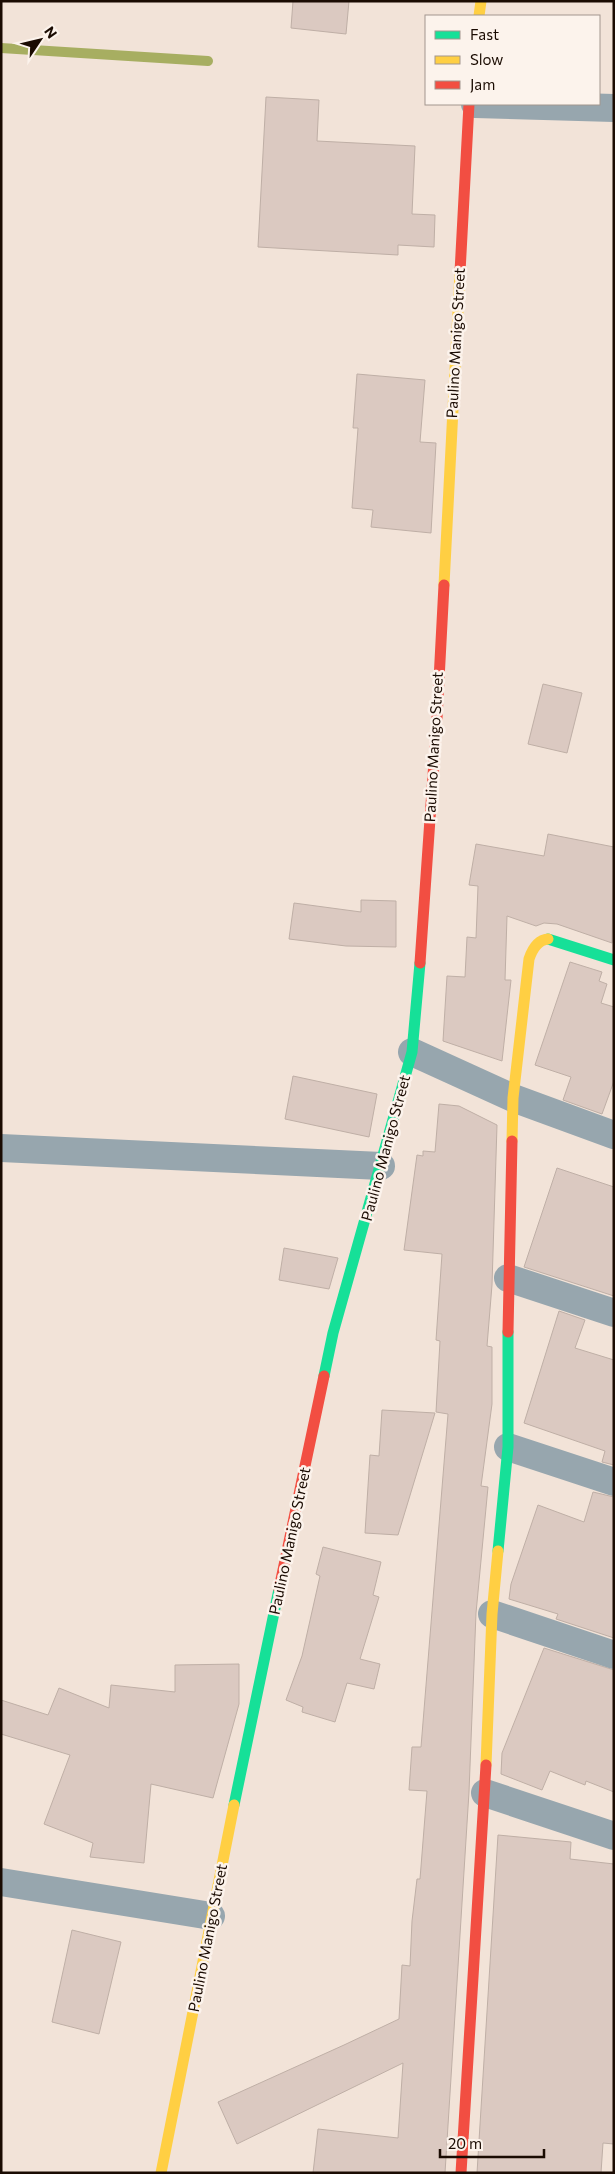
<svg xmlns="http://www.w3.org/2000/svg" width="615" height="2174" viewBox="0 0 615 2174" font-family="Commissioner,sans-serif">
<style>
.lines{fill:none;stroke-linecap:round;stroke-linejoin:round}
.stream{stroke:#a7ae61;stroke-width:10}
.building{fill:#dbc9c1;stroke:#bfafa6}
.street{stroke:#97a6ae;stroke-width:28}
.fast{stroke:#16e098;stroke-width:11}
.slow{stroke:#ffcf43;stroke-width:11}
.jam{stroke:#f24e42;stroke-width:11}
.labels{text-anchor:middle;stroke-width:5;stroke-linejoin:round;paint-order:stroke}
.street-label{font-size:15px;fill:#1a0b02;stroke:#fcf3ec}
</style>
<rect width="100%" height="100%" fill="#f2e3d8"/>
<g class="lines">
<path class="stream" d="M 1,48 L 208,61"/>
</g>
<path class="building" d="M 293,1 L 349,1 L 346,34 L 291,28 Z
M 266,97 L 319,100 L 317,141 L 415,146 L 412,214 L 435,215 L 434,247 L 398,245 L 398,255 L 258,247 Z
M 357,374 L 425,380 L 420,442 L 436,443 L 431,533 L 371,527 L 373,510 L 352,508 L 358,428 L 353,428 Z
M 543,684 L 582,693 L 567,753 L 528,744 Z
M 548,834 L 614,847 L 612,943 L 557,924 L 544,923 L 536,926 L 507,916 L 505,980 L 511,980 L 502,1061 L 443,1041 L 447,976 L 465,977 L 467,937 L 476,938 L 478,886 L 469,885 L 476,844 L 544,856 Z
M 361,900 L 396,901 L 396,947 L 346,946 L 289,939 L 294,903 L 361,912 Z
M 570,962 L 602,972 L 599,981 L 607,984 L 601,1003 L 614,1007 L 614,1081 L 602,1114 L 563,1100 L 571,1077 L 535,1065 Z
M 293,1076 L 377,1094 L 369,1137 L 285,1119 Z
M 439,1104 L 459,1106 L 497,1125 L 492,1285 L 487,1346 L 492,1347 L 492,1404 L 481,1486 L 488,1487 L 476,1613 L 469,1792 L 445,2173 L 313,2173 L 318,2129 L 398,2138 L 403,2063 L 237,2144 L 218,2102 L 344,2045 L 399,2019 L 402,1965 L 410,1966 L 412,1921 L 417,1879 L 420,1879 L 427,1791 L 409,1790 L 412,1747 L 421,1747 L 448,1414 L 436,1412 L 440,1341 L 436,1340 L 442,1254 L 404,1250 L 417,1155 L 423,1156 L 423,1151 L 435,1152 Z
M 557,1168 L 614,1187 L 614,1296 L 524,1267 Z
M 284,1248 L 338,1258 L 329,1289 L 279,1280 Z
M 559,1311 L 585,1320 L 575,1348 L 614,1360 L 614,1465 L 602,1462 L 605,1451 L 524,1423 Z
M 382,1410 L 435,1413 L 398,1535 L 365,1533 L 370,1455 L 379,1456 Z
M 593,1492 L 614,1497 L 614,1638 L 556,1619 L 558,1614 L 509,1599 L 511,1584 L 538,1505 L 584,1522 Z
M 323,1547 L 381,1562 L 373,1595 L 379,1597 L 360,1659 L 380,1664 L 374,1689 L 347,1683 L 335,1722 L 302,1712 L 303,1707 L 286,1700 L 302,1656 L 320,1576 L 316,1574 Z
M 544,1648 L 614,1670 L 614,1792 L 586,1781 L 585,1785 L 550,1771 L 542,1790 L 501,1774 L 502,1753 Z
M 239,1664 L 239,1704 L 213,1798 L 151,1784 L 144,1863 L 90,1857 L 93,1843 L 44,1824 L 70,1755 L 1,1734 L 1,1700 L 48,1715 L 59,1688 L 109,1708 L 111,1685 L 175,1692 L 175,1665 Z
M 498,1835 L 571,1842 L 570,1859 L 614,1864 L 614,2144 L 603,2143 L 601,2173 L 477,2173 Z
M 72,1930 L 121,1942 L 99,2034 L 52,2022 Z"/>
<g class="lines">
<path class="street" d="M 475,104 L 614,108
M 412,1052 L 513,1098 L 614,1135
M 1,1148 L 381,1166
M 508,1278 L 614,1313
M 508,1447 L 614,1482
M 492,1614 L 614,1655
M 485,1793 L 614,1836
M 1,1882 L 211,1916"/>
<path class="fast" d="M 548,939 L 614,960
M 324,1376 L 333,1333 L 412,1052 L 420,963
M 498,1551 L 508,1447 L 508,1332
M 234,1805 L 279,1589"/>
<path class="slow" d="M 479,16 L 481,1
M 444,585 L 460,272
M 512,1141 L 513,1098 L 529,959 C 532,950 537,940 548,939
M 486,1765 L 492,1614 L 498,1551
M 161,2173 L 234,1805"/>
<path class="jam" d="M 460,272 L 469,104
M 420,963 L 437,718 L 444,585
M 508,1332 L 512,1141
M 279,1589 L 324,1376
M 461,2173 L 486,1765"/>
</g>
<g class="labels">
<g class="street-label">
<text transform="translate(456 343) rotate(-87)" y="5">Paulino Manigo Street</text>
<text transform="translate(434 747) rotate(-87)" y="5">Paulino Manigo Street</text>
<text transform="translate(386 1148) rotate(-75)" y="5">Paulino Manigo Street</text>
<text transform="translate(290 1541) rotate(-78)" y="5">Paulino Manigo Street</text>
<text transform="translate(208 1938) rotate(-79)" y="5">Paulino Manigo Street</text>
</g>
</g>
<rect width="615" height="2174" fill="none" stroke="#1a0b02" stroke-width="5"/>
<rect x="425" y="15" width="175" height="90" fill="#fcf3ec" stroke="#a2968e"/>
<rect x="435" y="31" width="25" height="8" fill="#16e098" stroke="#a2968e"/>
<text x="470" y="40" font-size="15" fill="#1a0b02">Fast</text>
<rect x="435" y="56" width="25" height="8" fill="#ffcf43" stroke="#a2968e"/>
<text x="470" y="65" font-size="15" fill="#1a0b02">Slow</text>
<rect x="435" y="81" width="25" height="8" fill="#f24e42" stroke="#a2968e"/>
<text x="470" y="90" font-size="15" fill="#1a0b02">Jam</text>
<g transform="translate(40 40) rotate(55)" stroke="#fcf3ec" stroke-width="4" paint-order="stroke">
<path d="M0-4L9 19L0 12L-9 19Z" fill="#1a0b02"/>
<text y="-8" font-size="14" font-weight="bold" text-anchor="middle" fill="#1a0b02">N</text>
</g>
<path d="M440 2149v8h104v-8" fill="none" stroke="#1a0b02" stroke-width="2.5"/>
<text x="448" y="2149" font-size="15" fill="#1a0b02" stroke="#fcf3ec" stroke-width="4" paint-order="stroke">20 m</text>
</svg>
